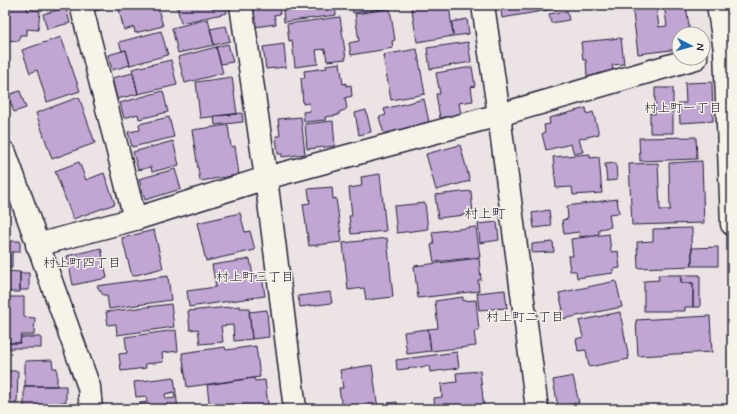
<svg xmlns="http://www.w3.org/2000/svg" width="737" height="414" viewBox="0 0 737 414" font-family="Mynerve,'Klee One',sans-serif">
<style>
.building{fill:#c1a6d4;stroke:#22223b;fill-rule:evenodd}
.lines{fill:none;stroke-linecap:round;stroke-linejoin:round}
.minor-casing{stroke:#22223b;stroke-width:25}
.minor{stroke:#f7f3e8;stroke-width:22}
.labels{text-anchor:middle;stroke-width:3;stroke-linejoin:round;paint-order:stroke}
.neighbourhood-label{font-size:13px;fill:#22223b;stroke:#f7f3e8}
.quarter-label{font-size:14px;fill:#22223b;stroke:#f7f3e8}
</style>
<rect width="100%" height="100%" fill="#ece4e4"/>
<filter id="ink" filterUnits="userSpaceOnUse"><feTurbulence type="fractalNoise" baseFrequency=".025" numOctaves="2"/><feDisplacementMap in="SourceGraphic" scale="8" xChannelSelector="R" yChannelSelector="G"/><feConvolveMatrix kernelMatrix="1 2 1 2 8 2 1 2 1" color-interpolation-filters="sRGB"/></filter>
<g filter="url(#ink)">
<path class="building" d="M 5,5 L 28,5 L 27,10 L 40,11 L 38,30 L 27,29 L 27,35 L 20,35 L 19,41 L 5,40 Z
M 92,5 L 110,5 L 110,8 L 94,11 Z
M 110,5 L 124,5 L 110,8 Z
M 139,5 L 157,5 L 163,26 L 135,33 L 134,27 L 124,30 L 119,10 Z
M 181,5 L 226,5 L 227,13 L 181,23 L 177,7 L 181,6 Z
M 252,5 L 279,5 L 280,14 L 274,15 L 276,24 L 255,27 Z
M 286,5 L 335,5 L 336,15 L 284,22 L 283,10 L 287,10 Z
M 352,5 L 386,5 L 387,8 L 353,13 Z
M 411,5 L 449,5 L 453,36 L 417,42 Z
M 500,5 L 566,5 L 566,7 L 502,18 Z
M 632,5 L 656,5 L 659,27 L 667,26 L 664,5 L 686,5 L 690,34 L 679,34 L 679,49 L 638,54 Z
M 66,8 L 70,23 L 47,29 L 43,14 Z
M 390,9 L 395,40 L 392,41 L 393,48 L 351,55 L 349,43 L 359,41 L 355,14 Z
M 567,11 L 569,20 L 551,23 L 549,14 Z
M 340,17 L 346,59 L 327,61 L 325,49 L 316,50 L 318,64 L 295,67 L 292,40 L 289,41 L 287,24 Z
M 208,19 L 214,45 L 178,53 L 172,28 Z
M 467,19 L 469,34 L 453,36 L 452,22 Z
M 226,26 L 230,41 L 214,45 L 210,29 Z
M 161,31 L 168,55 L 130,65 L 126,50 L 122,51 L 119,42 Z
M 61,37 L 80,91 L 47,102 L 37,70 L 30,73 L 22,50 Z
M 621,38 L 624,64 L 612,65 L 613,71 L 605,72 L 605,75 L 587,77 L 586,60 L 583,60 L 581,42 Z
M 468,42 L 471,62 L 430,69 L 427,48 Z
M 228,44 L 233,62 L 221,64 L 216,47 Z
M 284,44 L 286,67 L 266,69 L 263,47 Z
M 216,47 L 223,73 L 185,83 L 178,57 Z
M 417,49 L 425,94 L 391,100 L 383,55 Z
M 126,50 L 130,65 L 112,70 L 108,55 Z
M 171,60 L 177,85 L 138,94 L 132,69 Z
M 340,63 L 343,84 L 346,83 L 346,86 L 351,85 L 352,96 L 345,98 L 347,108 L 345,110 L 339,112 L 339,115 L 325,117 L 326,120 L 304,122 L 303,112 L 310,111 L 309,103 L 303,104 L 301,78 L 305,78 L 304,71 L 327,68 L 326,65 Z
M 472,67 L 475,86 L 471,87 L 473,101 L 459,103 L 461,114 L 440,118 L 436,94 L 440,94 L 436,73 Z
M 133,73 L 138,94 L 117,99 L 112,78 Z
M 232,77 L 237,114 L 200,118 L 196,82 Z
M 712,82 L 713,121 L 680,123 L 679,103 L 686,103 L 685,83 Z
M 655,88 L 673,88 L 673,133 L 650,133 L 650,113 L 655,114 Z
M 20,91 L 26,108 L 14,112 L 8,95 Z
M 163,91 L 168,112 L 139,119 L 138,114 L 124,118 L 120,103 Z
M 79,97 L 95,143 L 52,159 L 36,113 Z
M 424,99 L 429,122 L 384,134 L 379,117 L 386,115 L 384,109 Z
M 586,108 L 587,114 L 593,112 L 599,134 L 579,139 L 583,152 L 574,154 L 571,144 L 546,150 L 542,134 L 545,132 L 544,125 L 550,124 L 549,118 Z
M 366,110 L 371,132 L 359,135 L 355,113 Z
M 242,113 L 243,122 L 215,125 L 214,116 Z
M 169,117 L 174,137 L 132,147 L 128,132 L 140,130 L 139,124 Z
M 301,117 L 305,154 L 282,157 L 282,154 L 278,154 L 276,136 L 280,136 L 278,119 Z
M 333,121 L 335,146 L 307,149 L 305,124 Z
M 228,125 L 231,147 L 235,146 L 239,175 L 200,181 L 192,130 Z
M 696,137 L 697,159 L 640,161 L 639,138 Z
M 173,141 L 179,165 L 152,172 L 151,167 L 138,170 L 133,152 Z
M 460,145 L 470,181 L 436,190 L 426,154 Z
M 590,154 L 590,158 L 599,157 L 602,193 L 573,195 L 572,187 L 556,188 L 553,157 Z
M 702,161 L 704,223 L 632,225 L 629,164 L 658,163 L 660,210 L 670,210 L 669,163 Z
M 79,162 L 86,180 L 104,173 L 115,204 L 73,219 L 55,171 Z
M 616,163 L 617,180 L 607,181 L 605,164 Z
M 175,169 L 181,189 L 145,200 L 139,179 Z
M 380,174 L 386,231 L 351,234 L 349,216 L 352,216 L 349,188 L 362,186 L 361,177 Z
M 332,187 L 333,199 L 336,198 L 342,242 L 309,246 L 303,204 L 310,203 L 308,189 Z
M 471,191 L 473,214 L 438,218 L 435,195 Z
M 617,199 L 619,213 L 609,214 L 611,227 L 599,229 L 599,234 L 580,237 L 579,232 L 564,234 L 562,220 L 568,219 L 567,206 Z
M 425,203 L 428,229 L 397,233 L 394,206 Z
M 549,210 L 551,226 L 534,228 L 532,213 Z
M 240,213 L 245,232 L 250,231 L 255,250 L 206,261 L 197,223 Z
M 497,222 L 499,240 L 480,243 L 478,224 Z
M 476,227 L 480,257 L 434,262 L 431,245 L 434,244 L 432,232 Z
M 692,228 L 692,236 L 691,236 L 692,266 L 638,268 L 637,242 L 653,241 L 653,229 Z
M 154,230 L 163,268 L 132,276 L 122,238 Z
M 609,234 L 611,252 L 618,251 L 620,268 L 613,269 L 613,273 L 577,278 L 576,271 L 570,271 L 568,256 L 573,256 L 571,239 Z
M 387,238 L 393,297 L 366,300 L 364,288 L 348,290 L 343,243 Z
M 5,241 L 20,241 L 20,252 L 12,252 L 12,268 L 5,268 Z
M 553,242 L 554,252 L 532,253 L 532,244 Z
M 718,247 L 718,266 L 692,266 L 692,248 Z
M 101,248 L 107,278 L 73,285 L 67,256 Z
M 479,258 L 481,280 L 478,280 L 479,291 L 418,298 L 414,266 Z
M 250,259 L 253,276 L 262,275 L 265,296 L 189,307 L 187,291 L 216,287 L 212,265 Z
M 5,271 L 20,272 L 20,292 L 5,292 Z
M 20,273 L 29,273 L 29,290 L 20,290 Z
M 658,275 L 681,275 L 681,283 L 693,283 L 693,307 L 685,307 L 685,311 L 644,311 L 644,281 L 659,280 Z
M 681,275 L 700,275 L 700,307 L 693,307 L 693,283 L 681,283 Z
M 168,276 L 171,300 L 109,309 L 107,295 L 103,295 L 97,286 Z
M 616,281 L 622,307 L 562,319 L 560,311 L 563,310 L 559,293 Z
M 505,290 L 507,308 L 479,310 L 477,293 Z
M 330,292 L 332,303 L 300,307 L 298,296 Z
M 5,297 L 24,297 L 24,317 L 35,318 L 34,335 L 21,335 L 20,343 L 5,343 Z
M 463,297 L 463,301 L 476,300 L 479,331 L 474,331 L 476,346 L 431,351 L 428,329 L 438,328 L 435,301 Z
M 171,304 L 174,327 L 117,335 L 116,324 L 108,325 L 106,312 Z
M 240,306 L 240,308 L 249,308 L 252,339 L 234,341 L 233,325 L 221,326 L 223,342 L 200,344 L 198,329 L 190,330 L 188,311 Z
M 267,310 L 269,337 L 252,339 L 249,312 Z
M 620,312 L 629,359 L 589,367 L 586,350 L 578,351 L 576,339 L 583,337 L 579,321 Z
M 710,316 L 712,352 L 638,356 L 636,320 Z
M 428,329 L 431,351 L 407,354 L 404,332 Z
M 176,330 L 178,351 L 162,353 L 163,362 L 145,364 L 146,368 L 121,371 L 119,354 L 127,353 L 125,337 Z
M 21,337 L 41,337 L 41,348 L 5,348 L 5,343 L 20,343 Z
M 256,346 L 260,377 L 187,387 L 182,353 L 225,347 L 226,350 Z
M 457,352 L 459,368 L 430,372 L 429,366 L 397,370 L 396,360 Z
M 52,360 L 53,368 L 57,368 L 57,386 L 25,386 L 25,361 Z
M 372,365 L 378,409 L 342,409 L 339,388 L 343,388 L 340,370 Z
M 5,371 L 18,371 L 17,403 L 5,403 Z
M 480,371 L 484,409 L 435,409 L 434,398 L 442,397 L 441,384 L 457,382 L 456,373 Z
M 573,376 L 579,403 L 558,407 L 553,380 Z
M 174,377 L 178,409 L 140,409 L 140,403 L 147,402 L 146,396 L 136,397 L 134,382 ZM 174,392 L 175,398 L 166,399 L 165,394 Z
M 254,378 L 255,381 L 265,380 L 268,405 L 258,406 L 258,409 L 210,409 L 207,385 Z
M 24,386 L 66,386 L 66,402 L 61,402 L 62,409 L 24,409 Z
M 397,402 L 398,409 L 389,409 L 388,403 Z
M 277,404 L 278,409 L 258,409 L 257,407 Z"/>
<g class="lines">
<g class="minor-casing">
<path id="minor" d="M 81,5 L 135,219
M 241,5 L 266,178 L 295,409
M 483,5 L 499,115 L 537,409
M 718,5 L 725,50 L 732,224
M 5,153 L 89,387 L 91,409
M 37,245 L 135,219 L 266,178 L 499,115 L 696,58"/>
</g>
<use href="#minor" class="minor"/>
</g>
</g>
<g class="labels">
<g class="neighbourhood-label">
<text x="683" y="112">村上町一丁目</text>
<text x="82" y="267">村上町四丁目</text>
<text x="255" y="281">村上町三丁目</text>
<text x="525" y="321">村上町二丁目</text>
</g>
<g class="quarter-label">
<text x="485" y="218">村上町</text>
</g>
</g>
<rect width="737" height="414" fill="none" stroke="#f7f3e8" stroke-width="20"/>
<rect x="10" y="10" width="717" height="394" fill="none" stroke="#22223b" stroke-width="1.5" filter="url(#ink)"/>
<g transform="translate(691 46) rotate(96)"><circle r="19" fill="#f7f3e8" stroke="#a29fa3"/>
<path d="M0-3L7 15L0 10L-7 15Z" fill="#1f6fb2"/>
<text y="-6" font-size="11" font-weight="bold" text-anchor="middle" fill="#22223b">N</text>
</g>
</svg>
